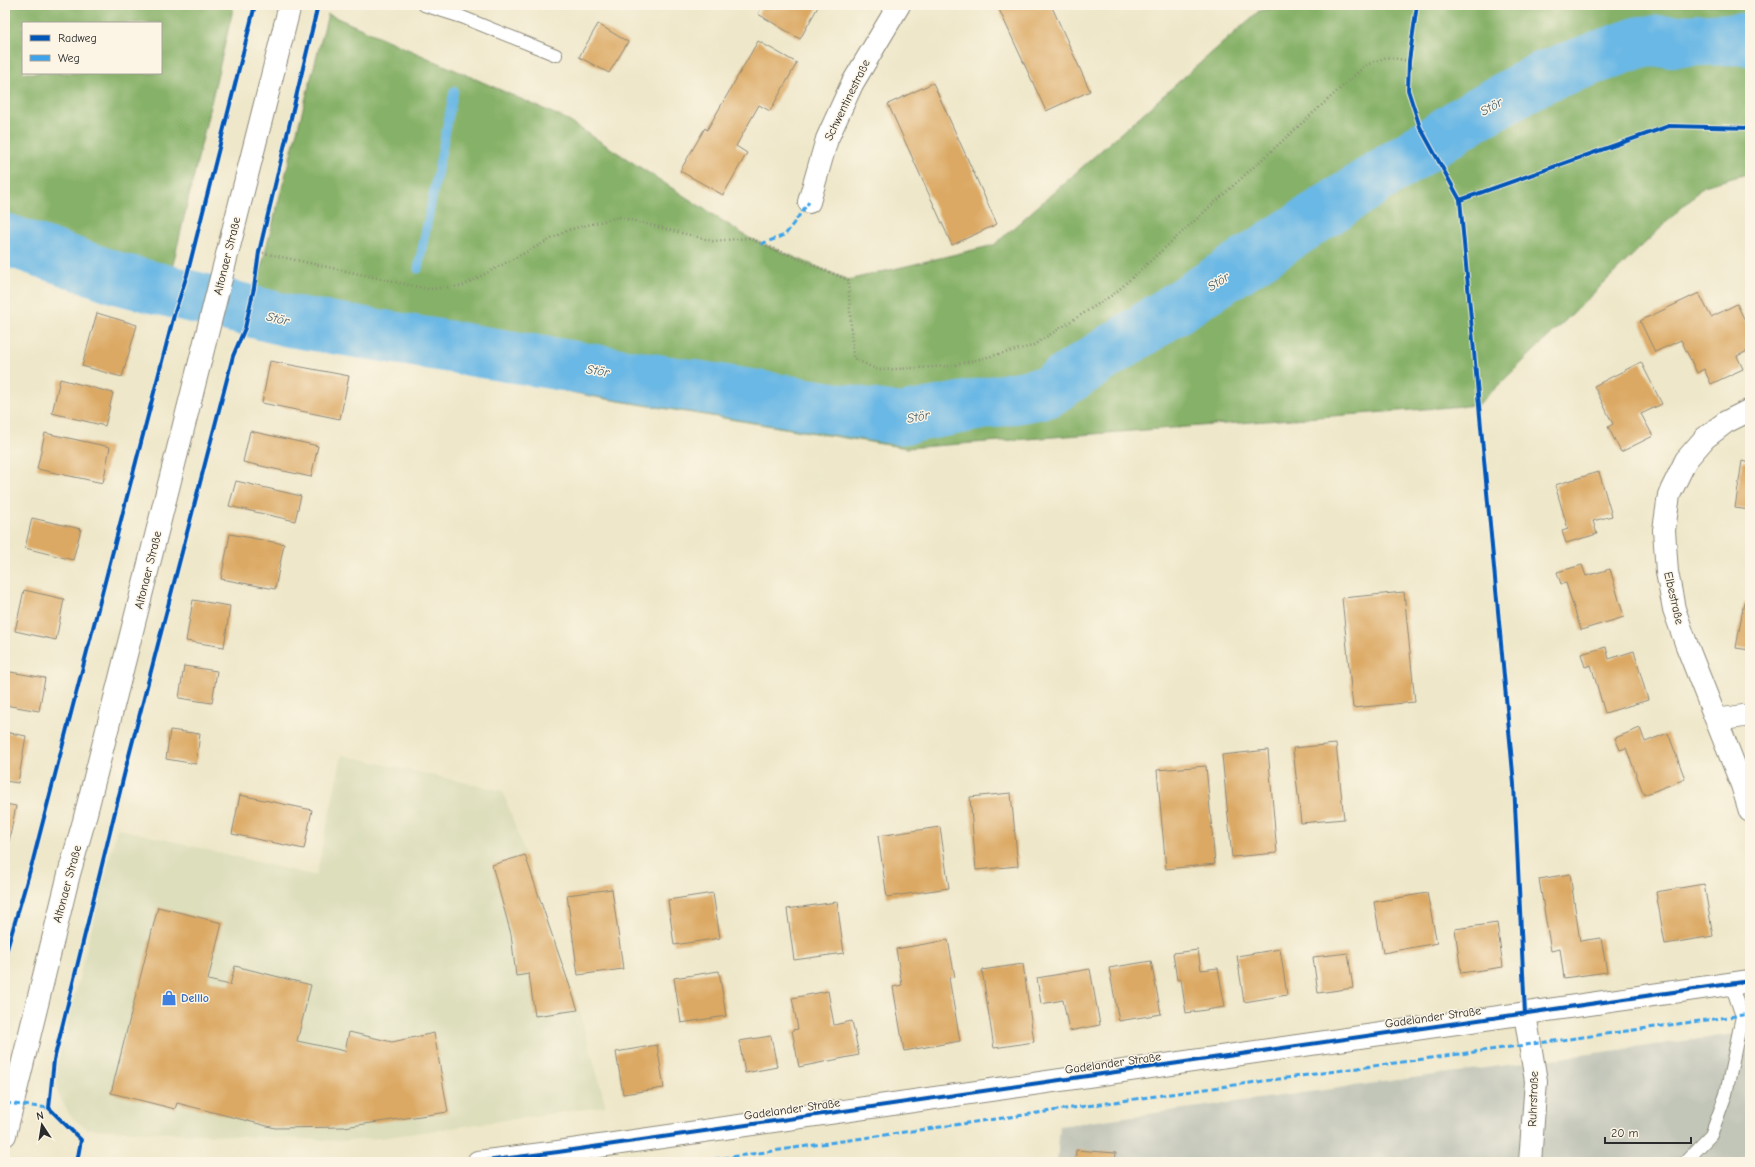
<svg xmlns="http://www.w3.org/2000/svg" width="1755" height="1167" viewBox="0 0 1755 1167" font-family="'Comic Neue',sans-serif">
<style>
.built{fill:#dddebc}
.industrial{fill:#c2c6b9}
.forest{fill:#86b168;stroke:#586e4a;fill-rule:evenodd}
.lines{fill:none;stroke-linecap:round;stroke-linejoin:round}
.stream{stroke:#6bb8e5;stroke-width:9}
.river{stroke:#6bb8e5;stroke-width:52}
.building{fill:#dba963}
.service-casing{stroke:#8c897a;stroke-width:14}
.minor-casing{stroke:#8c897a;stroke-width:24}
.tertiary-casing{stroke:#8c897a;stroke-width:24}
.secondary-casing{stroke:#8c897a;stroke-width:24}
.path{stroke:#8c897a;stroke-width:2.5;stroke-dasharray:1 3;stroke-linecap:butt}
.service{stroke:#fff;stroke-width:12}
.minor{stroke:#fff;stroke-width:22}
.tertiary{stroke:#fff;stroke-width:22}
.secondary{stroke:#fff;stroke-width:22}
.quiet{stroke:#3ea3eb;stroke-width:3;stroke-dasharray:6 3;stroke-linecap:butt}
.cycleway-casing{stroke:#fcf5e5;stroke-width:6}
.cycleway{stroke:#0057b8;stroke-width:4}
.labels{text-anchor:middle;stroke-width:3;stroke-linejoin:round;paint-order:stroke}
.street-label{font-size:12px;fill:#2b2b2b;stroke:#fcf5e5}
.shop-label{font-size:12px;font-weight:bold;fill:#366cbe;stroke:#fcf5e5;text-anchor:start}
.water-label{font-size:13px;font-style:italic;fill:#415c6c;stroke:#fcf5e5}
</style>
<rect width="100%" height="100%" fill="#fcf5e5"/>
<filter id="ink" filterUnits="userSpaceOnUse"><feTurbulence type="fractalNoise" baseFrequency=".025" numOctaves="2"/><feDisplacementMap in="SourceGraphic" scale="8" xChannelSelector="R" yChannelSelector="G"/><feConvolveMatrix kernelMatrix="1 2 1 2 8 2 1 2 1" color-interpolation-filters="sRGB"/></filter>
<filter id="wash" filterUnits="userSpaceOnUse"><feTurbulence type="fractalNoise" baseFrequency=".012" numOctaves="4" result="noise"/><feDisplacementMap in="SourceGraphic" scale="16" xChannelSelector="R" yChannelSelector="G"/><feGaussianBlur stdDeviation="0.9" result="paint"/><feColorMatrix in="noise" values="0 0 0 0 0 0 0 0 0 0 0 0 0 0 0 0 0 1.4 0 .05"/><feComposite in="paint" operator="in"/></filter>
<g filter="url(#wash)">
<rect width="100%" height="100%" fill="#eee7c9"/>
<path class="built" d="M 342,755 L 503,791 L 581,1016 L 606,1106 L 381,1138 L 344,1141 L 87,1129 L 70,1116 L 57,1092 L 57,1065 L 117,828 L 316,876 Z"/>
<path class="industrial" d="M 1750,1032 L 1750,1162 L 1057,1162 L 1060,1126 Z"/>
<path class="forest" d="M 5,5 L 234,5 L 167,290 L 120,279 L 5,239 ZM 23,23 L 161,23 L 161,73 L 23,73 Z
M 1290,5 L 1750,5 L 1750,173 L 1704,186 L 1478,405 L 907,448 L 601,398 L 245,328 L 328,14 L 564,118 L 749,238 L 848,280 L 994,245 L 1259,11 Z"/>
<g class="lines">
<path class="stream" d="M 418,269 L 454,91"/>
<path class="river" d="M 5,239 L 120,279 L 290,321 L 900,419 L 1047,392 L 1471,117 L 1543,77 L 1640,42 L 1735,39 L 1750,40"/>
</g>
<g id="blocks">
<path class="building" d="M 763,5 L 819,5 L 800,39 L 758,14 Z
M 997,5 L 1051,5 L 1090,91 L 1046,111 Z
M 598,24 L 628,42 L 609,73 L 579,57 Z
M 758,41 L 797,63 L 770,111 L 759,105 L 736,146 L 747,153 L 723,195 L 680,171 L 705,128 L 707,130 Z
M 933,83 L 997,224 L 952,245 L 888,104 Z
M 1699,293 L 1711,317 L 1737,304 L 1750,331 L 1750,350 L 1737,356 L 1743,369 L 1711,384 L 1704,369 L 1697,373 L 1681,340 L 1655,352 L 1640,321 Z
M 97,313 L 137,325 L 122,377 L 82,366 Z
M 270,361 L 349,376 L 340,419 L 262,403 Z
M 1641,362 L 1662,404 L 1641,414 L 1653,436 L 1621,452 L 1608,427 L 1613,424 L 1594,386 Z
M 60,379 L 113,393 L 105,426 L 52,413 Z
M 250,431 L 318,446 L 311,477 L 243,462 Z
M 45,433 L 110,447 L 103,483 L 37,469 Z
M 1742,461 L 1750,463 L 1750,510 L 1735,508 Z
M 1599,472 L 1612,516 L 1593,521 L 1597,534 L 1566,543 L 1562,531 L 1568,529 L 1555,485 Z
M 236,481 L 301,496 L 295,521 L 229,506 Z
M 32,518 L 81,529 L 73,560 L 25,548 Z
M 230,534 L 284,544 L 275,589 L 221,579 Z
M 1582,565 L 1586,576 L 1610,569 L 1624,617 L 1581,630 L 1566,583 L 1561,584 L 1557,572 Z
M 24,590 L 64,599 L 56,640 L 15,631 Z
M 1404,592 L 1415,702 L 1353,708 L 1342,598 Z
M 193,600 L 230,606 L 224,647 L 186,641 Z
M 1744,602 L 1750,603 L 1750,650 L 1736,648 Z
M 1606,647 L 1609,659 L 1634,651 L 1648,700 L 1605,713 L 1591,665 L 1585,667 L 1581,654 Z
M 184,666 L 217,671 L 212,703 L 179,698 Z
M 5,671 L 45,678 L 39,711 L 5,705 Z
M 1640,728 L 1645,742 L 1668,733 L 1685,779 L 1644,795 L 1626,748 L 1620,750 L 1615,738 Z
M 170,730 L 200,734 L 196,764 L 166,759 Z
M 5,732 L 26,736 L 18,783 L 5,781 Z
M 1336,744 L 1344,819 L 1301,823 L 1293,748 Z
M 1268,750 L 1277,853 L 1232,857 L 1222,755 Z
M 1206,766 L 1215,864 L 1166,869 L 1157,770 Z
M 1011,793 L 1018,866 L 976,870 L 970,797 Z
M 240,795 L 312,810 L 304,849 L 232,834 Z
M 5,804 L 16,806 L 6,856 L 5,856 Z
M 940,827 L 949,888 L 887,897 L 878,836 Z
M 525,855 L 550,929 L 578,1010 L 535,1016 L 529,974 L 516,976 L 511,934 L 492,865 Z
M 1570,874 L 1580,941 L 1601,938 L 1607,972 L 1564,978 L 1560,949 L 1551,951 L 1539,879 Z
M 1704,884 L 1713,936 L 1665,944 L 1656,892 Z
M 612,889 L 623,969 L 578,975 L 567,895 Z
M 713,893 L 720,938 L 674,945 L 668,900 Z
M 1427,893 L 1437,943 L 1383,953 L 1374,902 Z
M 837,902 L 844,953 L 794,960 L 787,909 Z
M 158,907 L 222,923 L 208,980 L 230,985 L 235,966 L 311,985 L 297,1041 L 345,1051 L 349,1032 L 392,1042 L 434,1033 L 448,1112 L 344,1127 L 275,1128 L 177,1103 L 175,1109 L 111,1093 Z
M 1497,923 L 1503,967 L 1461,973 L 1455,929 Z
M 948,940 L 955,977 L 949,978 L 960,1041 L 904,1051 L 893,987 L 902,985 L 896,949 Z
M 1280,949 L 1287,995 L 1244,1002 L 1237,956 Z
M 1198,950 L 1201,970 L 1218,968 L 1225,1007 L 1186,1013 L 1181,979 L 1177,980 L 1173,953 Z
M 1348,953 L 1353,988 L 1318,993 L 1313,957 Z
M 1151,961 L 1161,1014 L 1119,1021 L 1109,968 Z
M 1023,964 L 1034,1042 L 994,1048 L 982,970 Z
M 1090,969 L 1100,1025 L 1069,1031 L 1063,1000 L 1041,1004 L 1037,978 Z
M 719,971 L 726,1016 L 681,1023 L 674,978 Z
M 828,991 L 834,1025 L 852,1021 L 859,1055 L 799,1067 L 792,1030 L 798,1029 L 792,998 Z
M 771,1036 L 777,1067 L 745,1073 L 739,1041 Z
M 657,1045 L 664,1088 L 623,1094 L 616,1052 Z
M 1076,1150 L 1116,1153 L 1115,1162 L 1075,1162 Z"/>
</g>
</g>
<g filter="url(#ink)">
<use href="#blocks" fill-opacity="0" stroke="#8c897a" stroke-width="1"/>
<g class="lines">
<g class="service-casing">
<path id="service" d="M 424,5 L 462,17 L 556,55
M 1685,1162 L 1711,1135 L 1726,1094 L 1742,1016 L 1731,984"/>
</g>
<g class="minor-casing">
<path id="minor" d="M 809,202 L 827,139 L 852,84 L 899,5
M 1750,410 L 1726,422 L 1705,438 L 1686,460 L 1669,495 L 1664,530 L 1667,572 L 1674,609 L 1687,646 L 1742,785 L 1750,811
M 1717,720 L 1750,715
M 1525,1014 L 1536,1081 L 1530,1162"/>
</g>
<g class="tertiary-casing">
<path id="tertiary" d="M 478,1162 L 558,1152 L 1750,981"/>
</g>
<g class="secondary-casing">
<path id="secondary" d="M 5,1135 L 69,874 L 84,821 L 290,5"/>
</g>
<path class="path" d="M 259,252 L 428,289 L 462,286 L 568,230 L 619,217 L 713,241 L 749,238 L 848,280 L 853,358 L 878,370 L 951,366 L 1032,346 L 1114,294 L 1366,65 L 1387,57 L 1409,61"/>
<use href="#service" class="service"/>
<use href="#minor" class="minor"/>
<use href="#tertiary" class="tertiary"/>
<use href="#secondary" class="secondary"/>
<path class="quiet" d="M 761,244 L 785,235 L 809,202
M 5,1103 L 49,1108
M 696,1162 L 1177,1093 L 1750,1014"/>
<g class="cycleway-casing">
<path id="cycleway" d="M 1417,5 L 1409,61 L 1408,90 L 1420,127 L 1460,200 L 1514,784 L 1525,1014
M 1460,200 L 1669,126 L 1750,128
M 5,956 L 33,860 L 174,315 L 187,275 L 255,5
M 77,1162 L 81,1140 L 49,1108 L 54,1060 L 126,767 L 233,356 L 245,328 L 254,288 L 259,252 L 318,5
M 478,1162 L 558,1152 L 1750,981"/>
</g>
<use href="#cycleway" class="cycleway"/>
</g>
</g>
<defs>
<g id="shop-bare" transform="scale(1.2)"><path d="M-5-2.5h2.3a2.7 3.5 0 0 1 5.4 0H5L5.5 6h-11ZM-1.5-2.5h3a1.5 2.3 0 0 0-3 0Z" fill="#3f7fe0" stroke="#fcf5e5" stroke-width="2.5" paint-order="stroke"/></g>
</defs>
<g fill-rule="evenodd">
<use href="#shop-bare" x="169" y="998"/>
</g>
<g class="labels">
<g class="street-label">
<text transform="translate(847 100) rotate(-64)" y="4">Schwentinestraße</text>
<text transform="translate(227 256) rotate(-76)" y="4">Altonaer Straße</text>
<text transform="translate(148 570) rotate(-76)" y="4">Altonaer Straße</text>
<text transform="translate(1674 598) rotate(77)" y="4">Elbestraße</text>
<text transform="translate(67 884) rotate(-75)" y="4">Altonaer Straße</text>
<text transform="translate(1433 1017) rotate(-8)" y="4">Gadelander Straße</text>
<text transform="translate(1113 1063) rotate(-8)" y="4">Gadelander Straße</text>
<text transform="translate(1533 1099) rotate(-88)" y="4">Ruhrstraße</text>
<text transform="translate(792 1109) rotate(-8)" y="4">Gadelander Straße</text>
</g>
<g class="shop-label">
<text x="181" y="1002">Delllo</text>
</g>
<g class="water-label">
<text transform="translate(1491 106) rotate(-29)" y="5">Stör</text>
<text transform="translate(1218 281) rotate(-33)" y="5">Stör</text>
<text transform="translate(278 318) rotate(13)" y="5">Stör</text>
<text transform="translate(598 370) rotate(9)" y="5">Stör</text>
<text transform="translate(918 416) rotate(-11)" y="5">Stör</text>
</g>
</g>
<rect width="1755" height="1167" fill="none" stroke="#fcf5e5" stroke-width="20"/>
<rect x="22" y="22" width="140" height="52" fill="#fcf5e5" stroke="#a8a49b"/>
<rect x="30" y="35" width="20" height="6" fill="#0057b8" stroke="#a8a49b"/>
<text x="58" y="42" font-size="12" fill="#2b2b2b">Radweg</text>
<rect x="30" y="55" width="20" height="6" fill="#3ea3eb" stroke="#a8a49b"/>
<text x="58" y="62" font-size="12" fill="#2b2b2b">Weg</text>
<g transform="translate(42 1125) rotate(348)" stroke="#fcf5e5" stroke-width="3" paint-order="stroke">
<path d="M0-3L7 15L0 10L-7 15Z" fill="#2b2b2b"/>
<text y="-6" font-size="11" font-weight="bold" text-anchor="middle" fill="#2b2b2b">N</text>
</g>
<path d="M1605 1137v6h86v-6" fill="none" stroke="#2b2b2b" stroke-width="2"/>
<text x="1611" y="1137" font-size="12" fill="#2b2b2b" stroke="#fcf5e5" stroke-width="3" paint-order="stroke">20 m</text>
</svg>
